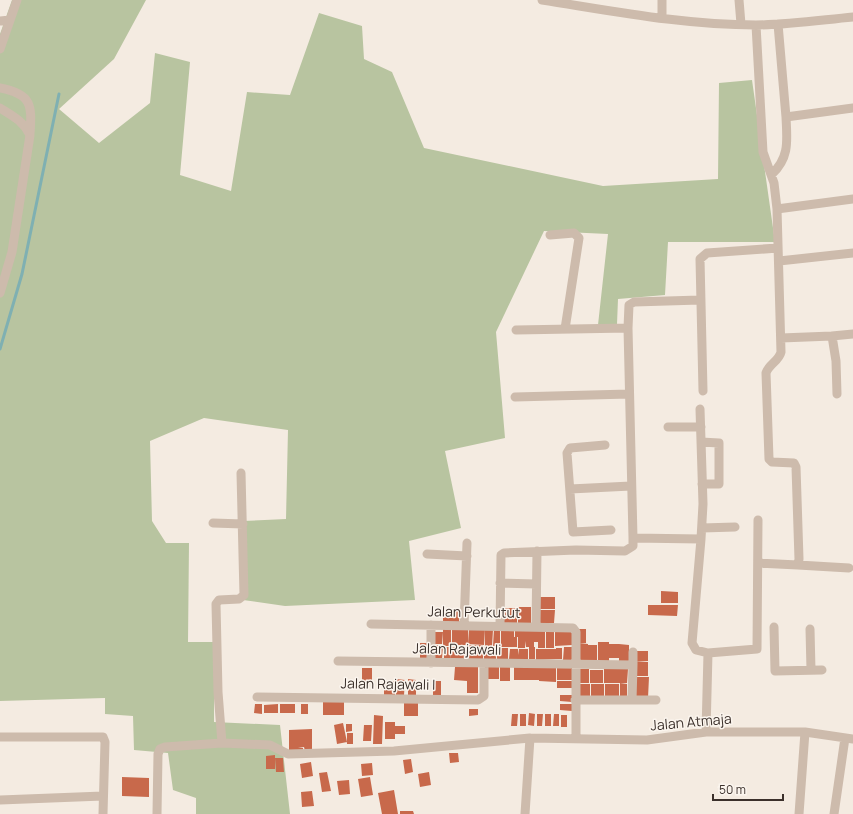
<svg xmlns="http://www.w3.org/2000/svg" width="853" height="814" viewBox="0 0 853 814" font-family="Manrope,sans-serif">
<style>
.green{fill:#b8c4a0}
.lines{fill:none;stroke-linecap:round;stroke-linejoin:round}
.stream{stroke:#7fb0b2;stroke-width:3}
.building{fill:#c8694b}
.minor{stroke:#cdbbac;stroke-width:9}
.labels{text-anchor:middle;stroke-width:3;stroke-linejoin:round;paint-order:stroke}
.street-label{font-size:14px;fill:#3b302b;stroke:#fbf5ee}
</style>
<rect width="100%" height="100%" fill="#f4ebe1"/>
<path class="green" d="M 12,0 L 146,0 L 114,59 L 59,109 L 99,143 L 150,103 L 155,53 L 190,62 L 180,175 L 231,191 L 247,92 L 290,95 L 319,13 L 362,26 L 364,59 L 392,72 L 424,148 L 603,186 L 718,179 L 719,83 L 752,80 L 775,242 L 668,242 L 665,295 L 618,299 L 617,324 L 598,325 L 608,234 L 544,231 L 496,332 L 505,438 L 445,451 L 461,528 L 409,541 L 415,600 L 285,606 L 243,600 L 243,521 L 286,519 L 288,430 L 204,418 L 150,441 L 152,521 L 166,543 L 189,543 L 188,642 L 214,642 L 214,722 L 280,725 L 290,814 L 196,814 L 196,798 L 173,790 L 168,753 L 134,750 L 133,716 L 105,714 L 105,698 L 0,701 L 0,34 Z"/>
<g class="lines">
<path class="stream" d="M 0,349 L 22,274 L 59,94"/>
</g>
<path class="building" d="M 661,591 L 678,592 L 678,603 L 661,603 Z
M 538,597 L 555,597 L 555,609 L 537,609 Z
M 648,605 L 678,605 L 677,616 L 648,615 Z
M 518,607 L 531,607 L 531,624 L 518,624 Z
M 502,608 L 517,608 L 517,624 L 502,624 Z
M 443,609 L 459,609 L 459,625 L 443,625 Z
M 538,610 L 555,610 L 554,623 L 538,623 Z
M 443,629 L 451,629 L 451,646 L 443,646 Z
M 452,629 L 468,629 L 468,645 L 452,645 Z
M 469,629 L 485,629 L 484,645 L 468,644 Z
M 494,629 L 500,629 L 500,646 L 493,646 Z
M 501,629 L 514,629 L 514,637 L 512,637 L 517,637 L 517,647 L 501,647 Z
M 579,629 L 586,629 L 586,643 L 579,643 Z
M 485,630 L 493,630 L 492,646 L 485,646 Z
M 515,630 L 534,630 L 534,647 L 526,647 L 525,641 L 525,648 L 518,648 L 518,637 L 515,637 Z
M 534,630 L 545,630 L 545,648 L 538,648 L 538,642 L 534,642 Z
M 546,630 L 554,630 L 554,648 L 546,648 Z
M 555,630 L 572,632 L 572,645 L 555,646 Z
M 432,632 L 443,632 L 442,644 L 432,644 Z
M 598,642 L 609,642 L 609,661 L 598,661 Z
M 420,643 L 430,643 L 430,660 L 420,660 Z
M 579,643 L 588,644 L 588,661 L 578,661 Z
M 609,644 L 619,644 L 619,650 L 619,644 L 629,645 L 629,661 L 619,661 L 619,658 L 609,658 Z
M 432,645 L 443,645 L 442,659 L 432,659 Z
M 469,645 L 483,645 L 483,660 L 469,660 Z
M 588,645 L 597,645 L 597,661 L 588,661 Z
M 444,647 L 450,647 L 450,659 L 444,659 Z
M 451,647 L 468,647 L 468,660 L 450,659 Z
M 484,647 L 496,647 L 496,659 L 484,659 Z
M 529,647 L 535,647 L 535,659 L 529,659 Z
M 564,647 L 572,647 L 572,660 L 563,660 Z
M 497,648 L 508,648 L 508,659 L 497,659 Z
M 556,648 L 562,648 L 562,659 L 556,659 Z
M 510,649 L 518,649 L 519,655 L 519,649 L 528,649 L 528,660 L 509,659 Z
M 536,649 L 556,649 L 556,659 L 536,660 Z
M 634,651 L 648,651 L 648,661 L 634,661 Z
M 634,661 L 648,662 L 648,671 L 634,671 Z
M 485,666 L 499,666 L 499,679 L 485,679 Z
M 500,666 L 510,666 L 510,681 L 500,681 Z
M 522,666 L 556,667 L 556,682 L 539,681 L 539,680 L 514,680 L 514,667 L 522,667 L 522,672 Z
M 455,667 L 467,667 L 467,681 L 454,680 Z
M 467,667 L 478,667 L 478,693 L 467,693 Z
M 557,667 L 572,667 L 572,680 L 557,680 Z
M 362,668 L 372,668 L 372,681 L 362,681 Z
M 579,669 L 589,669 L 589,683 L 579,683 Z
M 604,669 L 628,669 L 627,683 L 615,683 L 615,678 L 615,683 L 604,683 Z
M 590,670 L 603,670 L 603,683 L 590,683 Z
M 634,671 L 648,671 L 648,676 L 634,676 Z
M 634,677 L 649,677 L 648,698 L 633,697 Z
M 396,679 L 405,680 L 404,695 L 396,695 Z
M 408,679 L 416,680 L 416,695 L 408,695 Z
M 384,681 L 395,681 L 395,696 L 384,696 Z
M 433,681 L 441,681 L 441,697 L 433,697 Z
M 557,681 L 573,681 L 573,688 L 557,688 Z
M 620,683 L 627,684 L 627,699 L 620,699 Z
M 580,684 L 590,684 L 590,699 L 580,699 Z
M 591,684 L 604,684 L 604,698 L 591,698 Z
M 605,684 L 619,684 L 619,698 L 605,698 Z
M 560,695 L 573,695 L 572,702 L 560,701 Z
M 323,700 L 344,700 L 344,715 L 323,715 Z
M 404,703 L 418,703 L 418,716 L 404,716 Z
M 255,704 L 262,704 L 262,714 L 254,713 Z
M 278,704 L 278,713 L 264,713 L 264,705 Z
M 280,704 L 295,704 L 295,713 L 280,713 Z
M 301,704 L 308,704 L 308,714 L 301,714 Z
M 560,704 L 572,704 L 572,711 L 560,710 Z
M 469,709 L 478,709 L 478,715 L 469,716 Z
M 529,713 L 535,714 L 534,726 L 528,725 Z
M 512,714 L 518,714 L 517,726 L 511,726 Z
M 520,714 L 526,714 L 526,726 L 520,726 Z
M 537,714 L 543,714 L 542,726 L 537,726 Z
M 545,714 L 551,714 L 551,726 L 545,726 Z
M 554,714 L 559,714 L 559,726 L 553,726 Z
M 374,715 L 383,716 L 382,744 L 373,744 Z
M 561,715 L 567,715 L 567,727 L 561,727 Z
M 385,722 L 395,722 L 395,739 L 385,739 Z
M 343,723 L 347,742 L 337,744 L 334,725 Z
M 346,724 L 352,724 L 352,731 L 346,732 Z
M 364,725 L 372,725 L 371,741 L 363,741 Z
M 395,726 L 405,726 L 405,734 L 395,734 Z
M 312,729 L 312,751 L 305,751 L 304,747 L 298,748 L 303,748 L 303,752 L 289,752 L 289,730 Z
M 347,733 L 353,733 L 353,744 L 347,744 Z
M 449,753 L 458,753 L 459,762 L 450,763 Z
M 275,755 L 275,769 L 266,769 L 266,756 Z
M 275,758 L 283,758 L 284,772 L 276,772 Z
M 411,759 L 413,772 L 405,774 L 403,760 Z
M 311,762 L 313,776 L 302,778 L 300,764 Z
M 372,763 L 373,775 L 362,776 L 361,764 Z
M 327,772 L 331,791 L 322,792 L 319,773 Z
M 429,772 L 431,785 L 420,787 L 418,774 Z
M 122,777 L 149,778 L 149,797 L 122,796 Z
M 370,777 L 373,795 L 361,797 L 358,779 Z
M 349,780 L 350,794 L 339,795 L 337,781 Z
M 394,790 L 398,814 L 382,814 L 378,793 Z
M 312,791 L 314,806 L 302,807 L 301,792 Z
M 400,811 L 413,811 L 414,814 L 400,814 Z"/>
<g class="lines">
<path class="minor" d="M 542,0 C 613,11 684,25 756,25 C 788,25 821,20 853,17
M 662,0 L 662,18
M 739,0 L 741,24
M 0,21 L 10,20
M 778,24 L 786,117 L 853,108
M 756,25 L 763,152 L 774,183 L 777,209 L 781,352 C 779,361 769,364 766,373 L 769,459 L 772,462 L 794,463 L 796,467 L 799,559 L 798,565 L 758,563
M 0,49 L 17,0
M 0,88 C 32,94 32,105 30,134
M 0,108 C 13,116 23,121 30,135 L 12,252 L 0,293
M 772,174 C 790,157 787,140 786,117
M 777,209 L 853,199
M 550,235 L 574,233 L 579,238 L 565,329
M 779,261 L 853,253
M 700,300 L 634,302 L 629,305 L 628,328 L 633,538 L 701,539 L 692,643 L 696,650 L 708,653
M 516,330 L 628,328
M 832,336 L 853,334
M 781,338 L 832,336 L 836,361 L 837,394
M 703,391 L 700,259 L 707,253 L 778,248
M 515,397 L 629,394
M 700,409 L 703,504 L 701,539
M 668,427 L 701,427
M 701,442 L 719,443 L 719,484 L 702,484
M 605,445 L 570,448 L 567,453 L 573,532 L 611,530
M 570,489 L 631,486
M 213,523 L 243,524
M 702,528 L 735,527
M 427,554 L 467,556
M 798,565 L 849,568
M 500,583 L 536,584
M 371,624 L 573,628 L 576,632 L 576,738
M 431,625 L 431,663
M 464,626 L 467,543
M 500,626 L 501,555 L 504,553 L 576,550 L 625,551 L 633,546 L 633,538
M 536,627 L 537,551
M 774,627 L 775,671 L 822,670
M 810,629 L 811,670
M 633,652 L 633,665
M 338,661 L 633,665 L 632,700
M 257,697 L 478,700 L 484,696 L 484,663
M 575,700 L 656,700
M 706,732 L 708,653 L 757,649 L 758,520
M 0,737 L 103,737 L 105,742 L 103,814
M 222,743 L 218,692 L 216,604 L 219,600 L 239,599 L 244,595 L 241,473
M 0,800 L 103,796
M 157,814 L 158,754 L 160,749 L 165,747 L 222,743 L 270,745 L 288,754 L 394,751 L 530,738 L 647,740 L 706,732 L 805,732 L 853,739
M 525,814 L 530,738
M 799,814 L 805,732
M 834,814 L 845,738"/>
</g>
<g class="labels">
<g class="street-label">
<text transform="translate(474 612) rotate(1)" y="5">Jalan Perkutut</text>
<text transform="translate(457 649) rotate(1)" y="5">Jalan Rajawali</text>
<text transform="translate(388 684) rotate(1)" y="5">Jalan Rajawali I</text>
<text transform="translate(691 722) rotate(-5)" y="5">Jalan Atmaja</text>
</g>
</g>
<path d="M713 794v6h70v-6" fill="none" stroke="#3b302b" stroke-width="2"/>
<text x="719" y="794" font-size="12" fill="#3b302b" stroke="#fbf5ee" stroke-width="3" paint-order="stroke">50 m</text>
</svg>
